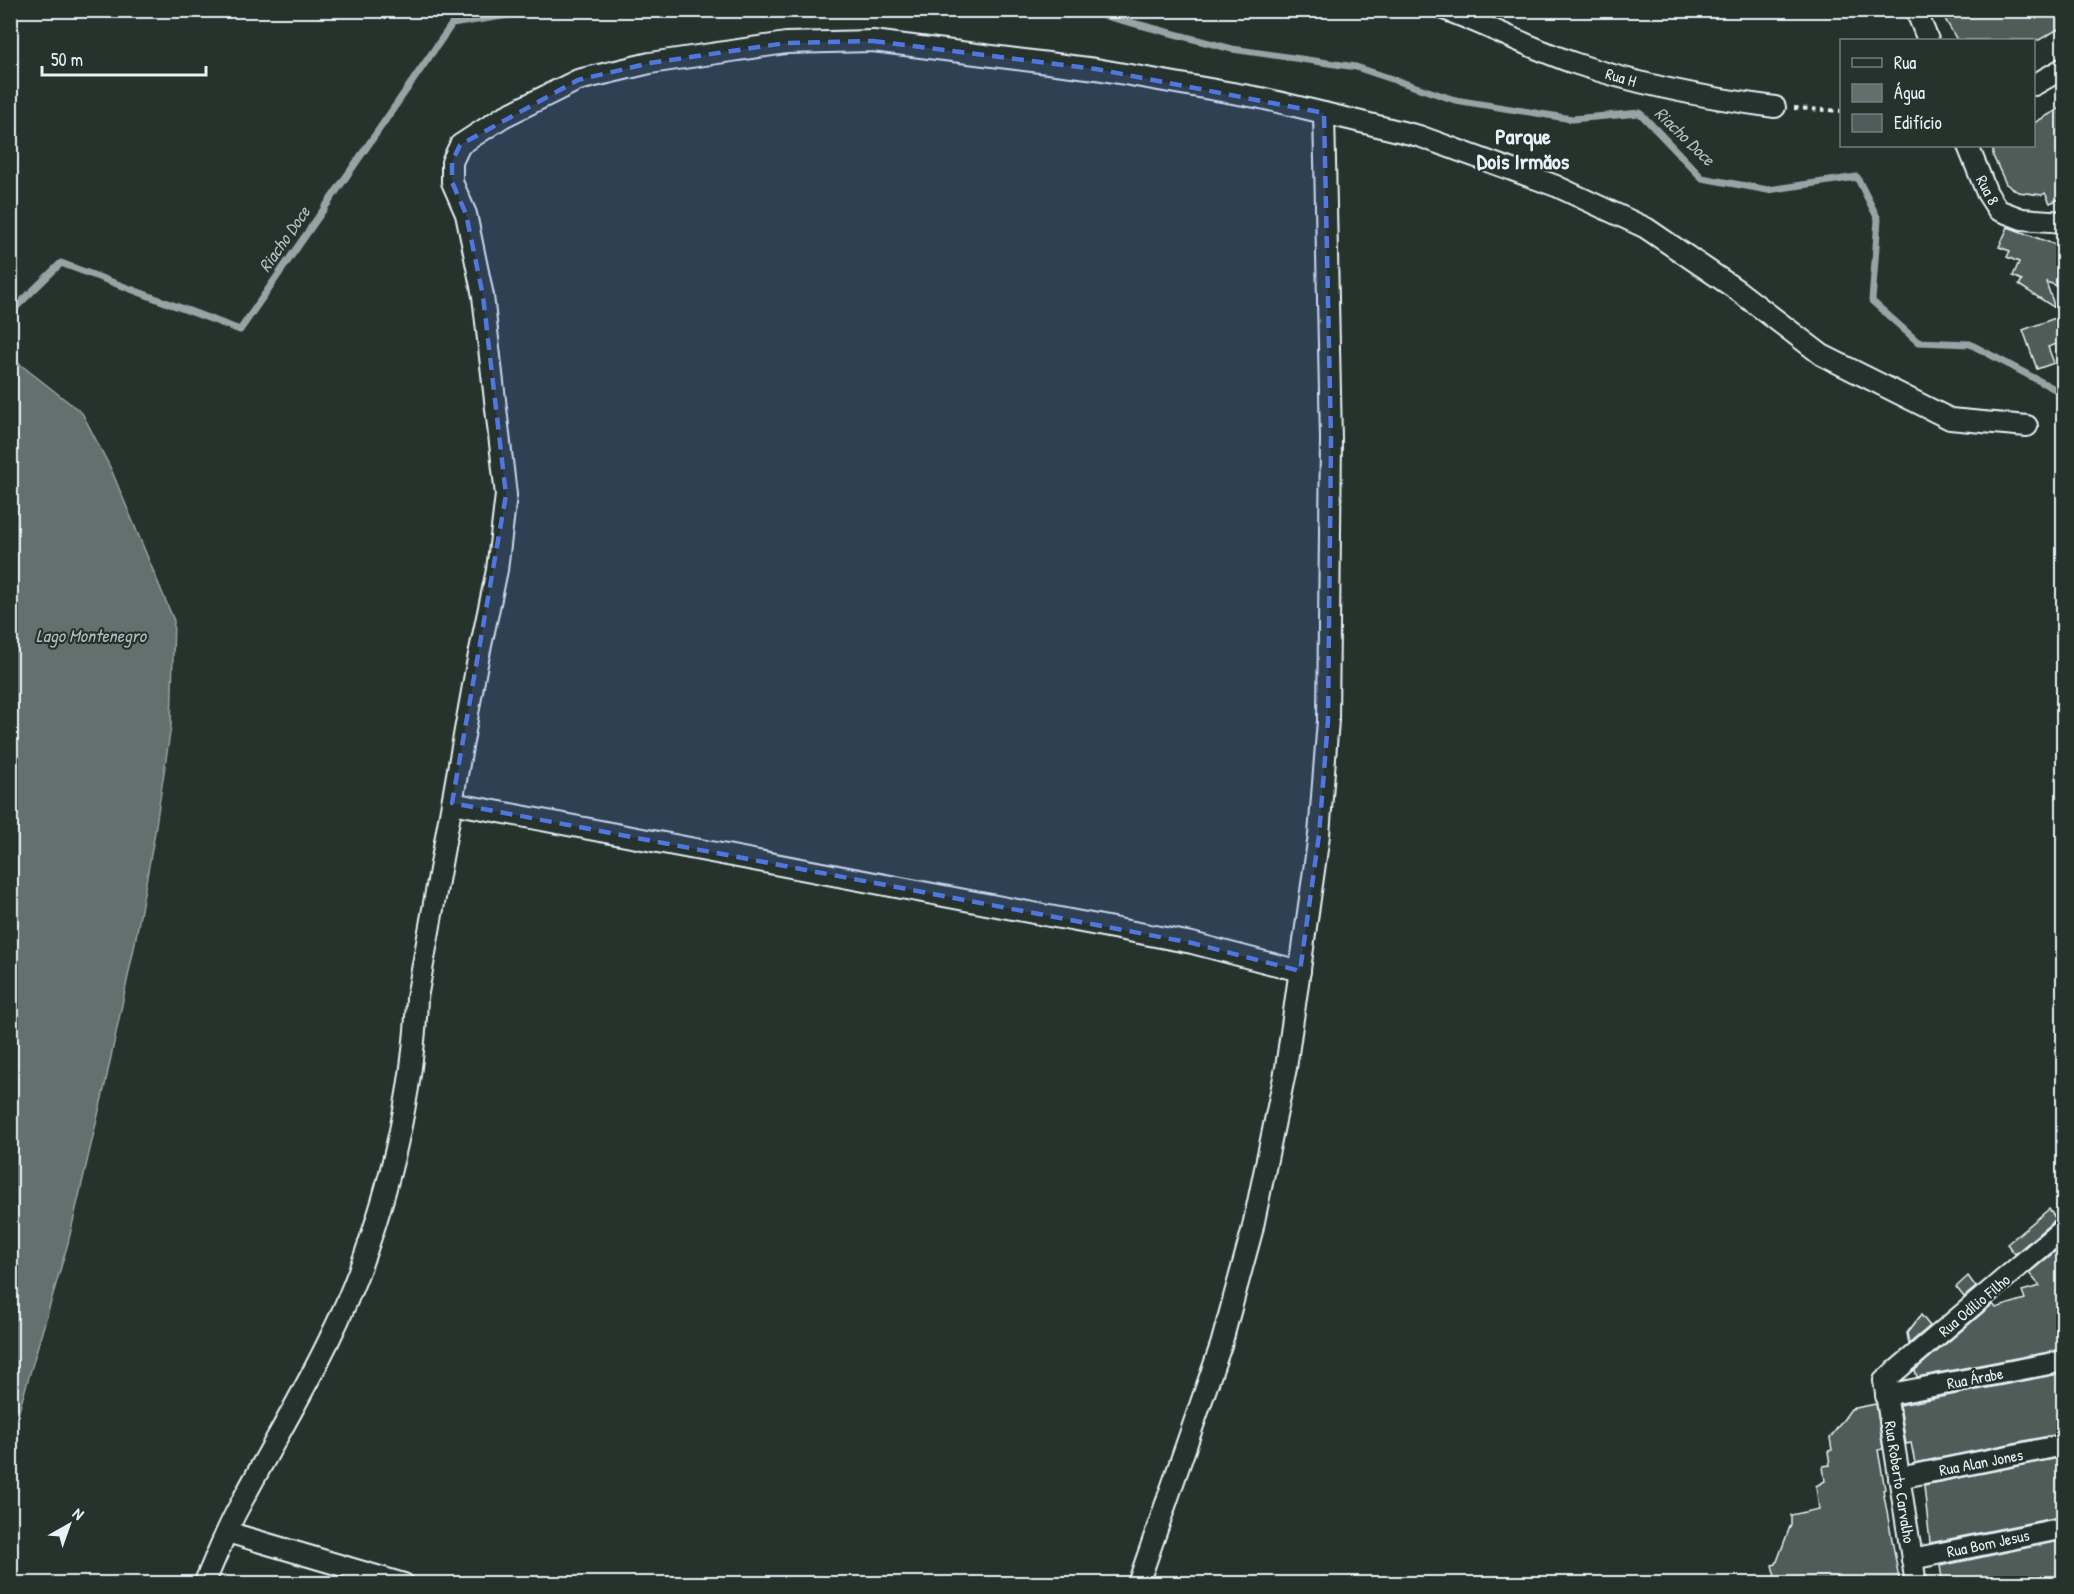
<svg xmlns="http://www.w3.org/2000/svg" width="2074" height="1594" font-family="'Patrick Hand',sans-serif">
<rect width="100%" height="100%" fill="#26332d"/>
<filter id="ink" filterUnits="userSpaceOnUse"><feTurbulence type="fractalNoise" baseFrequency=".0167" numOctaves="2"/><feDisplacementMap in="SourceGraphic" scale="12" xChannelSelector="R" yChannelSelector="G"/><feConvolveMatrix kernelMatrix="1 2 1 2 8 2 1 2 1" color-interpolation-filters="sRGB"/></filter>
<g filter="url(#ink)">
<!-- water -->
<path fill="#636f6d" stroke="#98a3a5" stroke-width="1.5" d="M 11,357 L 82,413 L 111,469 L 174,621 L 171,726 L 154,838 L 134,948 L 105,1085 L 68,1243 L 11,1438 Z"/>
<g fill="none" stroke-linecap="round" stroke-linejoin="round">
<!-- stream -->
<g stroke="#98a3a5" stroke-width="7">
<path d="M 1083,10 L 1232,49 L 1356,67 L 1455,100 L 1572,119 L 1640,113 L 1702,178 L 1768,190 L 1857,177 L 1878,219 L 1872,301 L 1918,342 L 1970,344 L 2064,394"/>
<path d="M 10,313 L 61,263 L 240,330 L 452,24 L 541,10"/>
</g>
</g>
<!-- building -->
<g fill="#505c59" stroke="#e8f1f8" stroke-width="1.5">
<path d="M 1940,10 L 2064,10 L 2064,26 L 2039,40 L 1957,40 Z"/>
<path d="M 2064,106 L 2064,197 L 2050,203 L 2045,193 L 2042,195 L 2018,192 L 2006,184 L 1993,156 L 1993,146 L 2034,146 L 2034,123 Z"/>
<path d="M 2008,227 L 2064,248 L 2064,288 L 2046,282 L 2055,308 L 2019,285 L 2022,280 L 2013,276 L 2019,262 L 2007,257 L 2010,251 L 1999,247 Z"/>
<path d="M 2058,317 L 2063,333 L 2057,335 L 2060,343 L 2048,347 L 2054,363 L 2037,369 L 2023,330 Z"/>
<path d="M 2049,1209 L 2056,1219 L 2015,1254 L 2007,1244 Z"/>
<path d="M 2064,1244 L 2064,1349 L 1917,1377 L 1915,1370 L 1993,1304 L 1996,1308 L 2025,1299 L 2022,1291 L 2040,1286 L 2029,1273 Z"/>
<path d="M 1968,1276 L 1976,1287 L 1964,1297 L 1956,1287 Z"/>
<path d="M 1921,1315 L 1930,1326 L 1909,1344 L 1907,1333 Z"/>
<path d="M 2064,1373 L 2064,1433 L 1915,1463 L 1911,1443 L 1906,1444 L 1900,1405 Z"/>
<path d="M 1876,1404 L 1883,1449 L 1878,1450 L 1885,1489 L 1883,1490 L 1900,1584 L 1777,1584 L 1772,1565 L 1776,1564 L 1791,1524 L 1791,1515 L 1819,1509 L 1816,1486 L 1825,1481 L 1823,1466 L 1830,1465 L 1828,1451 L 1832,1450 L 1830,1438 L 1851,1409 Z"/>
<path d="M 2064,1457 L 2064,1516 L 1930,1543 L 1924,1485 Z"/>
<path d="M 2064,1540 L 2064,1584 L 1943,1584 L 1940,1566 Z"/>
</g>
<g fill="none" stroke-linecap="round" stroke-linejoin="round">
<defs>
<g id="minor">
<path d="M 1446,10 C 1489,26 1530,48 1574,63 C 1639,85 1706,98 1775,107"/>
<path d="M 1916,10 L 1928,40"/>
<path d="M 2034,85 L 2064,68"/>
<path d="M 1968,146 L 1987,193 L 1998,210 L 2022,219 L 2064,222"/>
<path d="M 452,803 L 1192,943 L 1300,971"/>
<path d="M 1886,1395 L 2064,1361"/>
<path d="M 1899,1478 L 2064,1445"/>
<path d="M 227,1532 L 404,1584"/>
<path d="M 1912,1559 L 2064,1528"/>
<path d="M 204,1584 C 216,1557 226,1530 240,1505 C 269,1450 302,1396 329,1340 C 378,1241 413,1109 417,998 L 476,669 L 497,570 L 506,495 L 483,296 L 466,214 L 452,182 L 452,162 L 460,145 L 503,117 L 578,80 L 650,63 L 786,43 L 873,41 L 1096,69 L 1261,98 L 1324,113 L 1419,136 L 1556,186 L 1646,228 L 1737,290 L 1822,355 L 1950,419 L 2027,426"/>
<path d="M 1138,1584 L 1221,1345 L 1252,1231 L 1286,1068 L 1319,835 L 1328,720 L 1331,439 L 1324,113"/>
<path d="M 1916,1584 L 1884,1381 L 2064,1228"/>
</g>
</defs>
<!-- minor casing -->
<use href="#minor" stroke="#e8f1f8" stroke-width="24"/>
<!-- path -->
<path stroke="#e8f1f8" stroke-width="4" stroke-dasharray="4.5 4.5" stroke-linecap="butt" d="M 1794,108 L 1842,111"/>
<!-- minor -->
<use href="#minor" stroke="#26332d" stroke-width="20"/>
</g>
</g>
<!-- marked area -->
<path fill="#5077e0" fill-opacity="0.2" stroke="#5077e0" stroke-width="4.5" stroke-dasharray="12 8" stroke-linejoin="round" d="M 873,41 L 1096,69 L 1324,113 L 1331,439 L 1328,720 L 1319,835 L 1300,971 L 1192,943 L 452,803 L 506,495 L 483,296 L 466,214 L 452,182 L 452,162 L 460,145 L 578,80 L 650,63 L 786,43 Z"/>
<g text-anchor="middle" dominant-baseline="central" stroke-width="4.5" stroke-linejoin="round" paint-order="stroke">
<!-- street labels -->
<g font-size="16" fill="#e8f1f8" stroke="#26332d">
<text transform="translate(1621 77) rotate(16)">Rua H</text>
<text transform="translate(1988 190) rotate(62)">Rua 8</text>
<text transform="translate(1974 1305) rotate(-40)">Rua Odílio Filho</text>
<text transform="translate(1975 1378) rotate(-11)">Rua Árabe</text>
<text transform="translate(1981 1462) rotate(-11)">Rua Alan Jones</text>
<text transform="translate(1900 1482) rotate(81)">Rua Roberto Carvalho</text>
<text transform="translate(1988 1543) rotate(-12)">Rua Bom Jesus</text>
</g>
<!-- water labels -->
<g font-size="18" font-style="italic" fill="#b3bdc0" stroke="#26332d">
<text transform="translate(1685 136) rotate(44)">Riacho Doce</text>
<text transform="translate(284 239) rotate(-55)">Riacho Doce</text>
<text x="91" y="635">Lago Montenegro</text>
</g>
<!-- district labels -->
<g font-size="22" font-weight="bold" fill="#e8f1f8" stroke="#26332d">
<text x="1523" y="136">Parque<tspan x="1523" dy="25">Dois Irmăos</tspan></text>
</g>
</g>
<!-- margin -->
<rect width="2074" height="1594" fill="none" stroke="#26332d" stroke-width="36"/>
<rect x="18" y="18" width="2038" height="1558" fill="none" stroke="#e8f1f8" stroke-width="2" filter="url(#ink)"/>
<!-- legend -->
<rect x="1840" y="39" width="195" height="108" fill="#26332d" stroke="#747f7e" stroke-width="1.5"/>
<rect x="1852" y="58" width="30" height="9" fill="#26332d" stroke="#747f7e" stroke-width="1.5"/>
<text x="1894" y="69" font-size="18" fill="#e8f1f8">Rua</text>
<rect x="1852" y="84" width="30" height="18" fill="#636f6d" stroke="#747f7e" stroke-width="1.5"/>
<text x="1894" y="99" font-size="18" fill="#e8f1f8">Água</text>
<rect x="1852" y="114" width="30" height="18" fill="#505c59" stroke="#747f7e" stroke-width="1.5"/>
<text x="1894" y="129" font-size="18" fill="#e8f1f8">Edifício</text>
<!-- north arrow -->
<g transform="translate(69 1525) rotate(40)" stroke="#26332d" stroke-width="4.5" paint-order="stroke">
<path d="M0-4.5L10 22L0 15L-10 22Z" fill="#e8f1f8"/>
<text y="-9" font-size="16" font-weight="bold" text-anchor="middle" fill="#e8f1f8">N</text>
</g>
<!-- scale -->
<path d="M42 66v9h164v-9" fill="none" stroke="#e8f1f8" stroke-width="3"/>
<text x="51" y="66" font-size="18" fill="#e8f1f8" stroke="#26332d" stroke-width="4.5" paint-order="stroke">50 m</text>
</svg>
